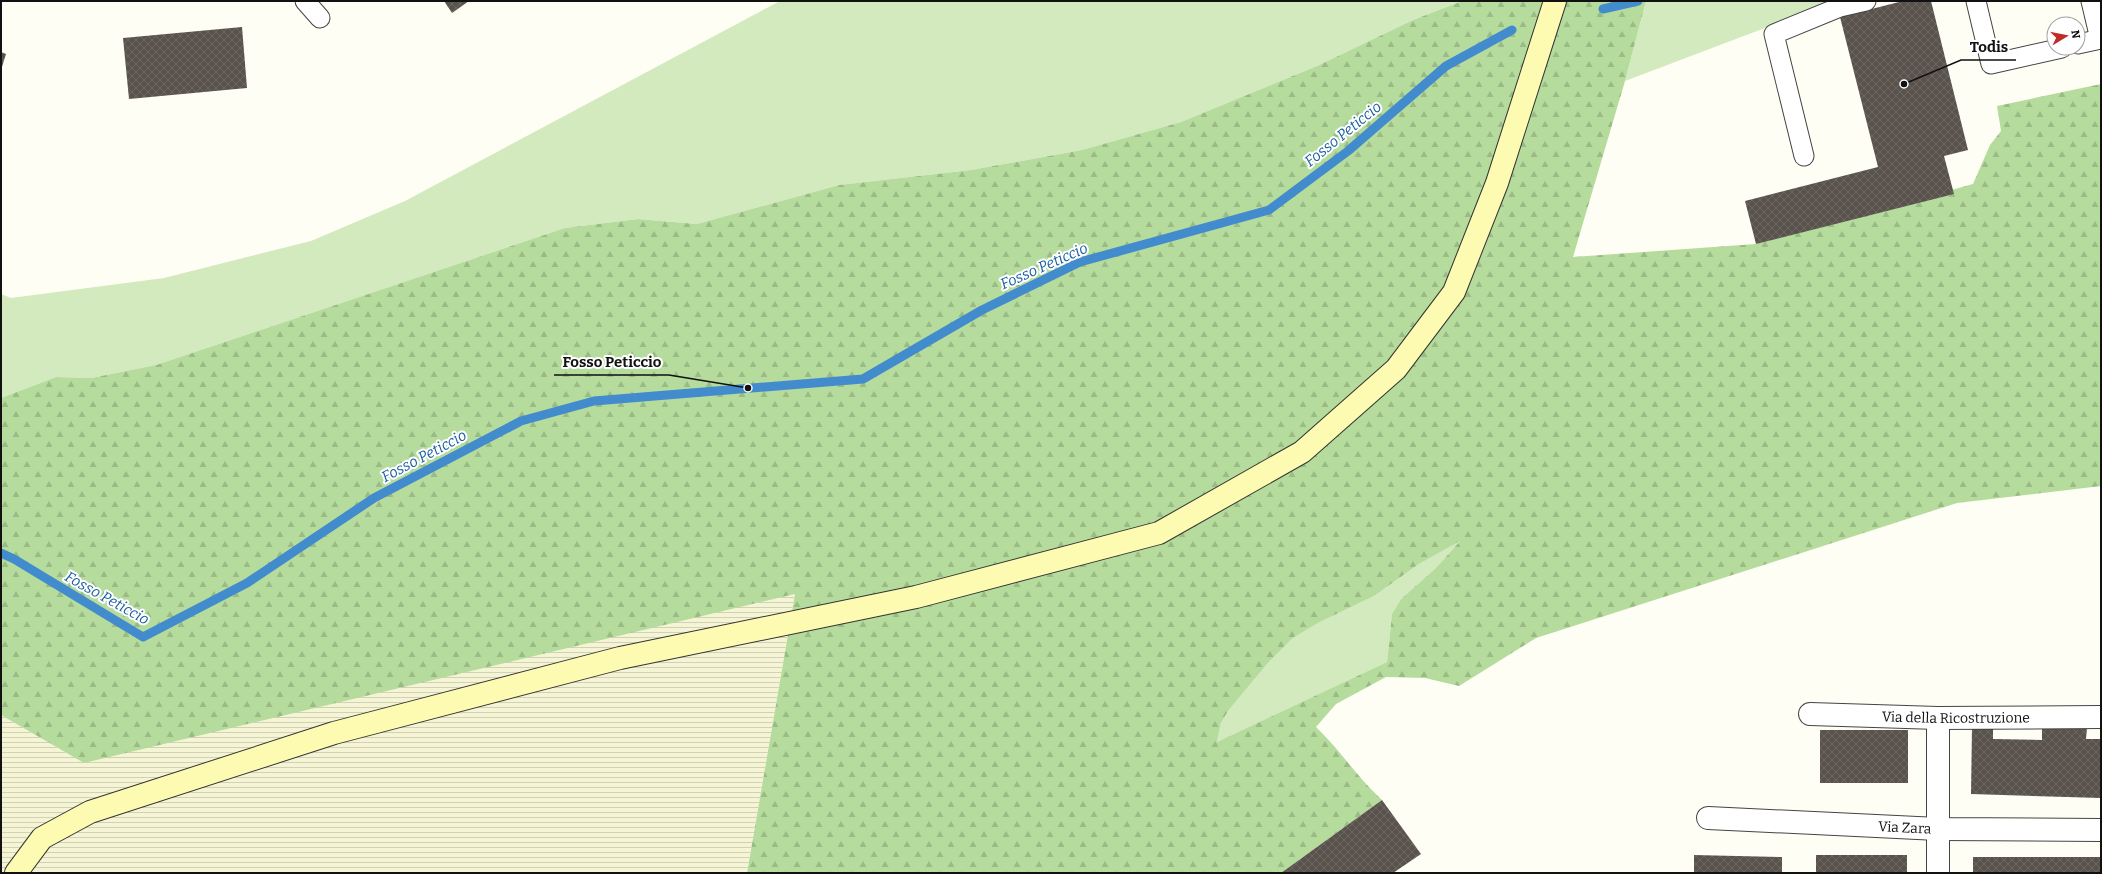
<svg xmlns="http://www.w3.org/2000/svg" width="2102" height="874" font-family="Bitter,serif">
<defs>
<pattern id="farmland-rules" width="6" height="5" patternUnits="userSpaceOnUse"><rect width="6" height="5" fill="#f5f5d5"/><path d="M0 2.5h6" fill="none" stroke="#d1d1b6"/></pattern>
<pattern id="forest-firs" width="22" height="20" patternUnits="userSpaceOnUse"><rect width="22" height="20" fill="#b5db9d"/><path d="M5 1l3.5 6h-7zM16 11l3.5 6h-7z" fill="#9bbb86"/></pattern>
<pattern id="building-cross-hatch" width="8" height="8" patternUnits="userSpaceOnUse"><rect width="8" height="8" fill="#5a534d"/><path d="M0 0l8 8M0 8l8-8" fill="none" stroke="#6d6762"/></pattern>
</defs>
<rect width="100%" height="100%" fill="#fffef5"/>
<!-- farmland -->
<path fill="url(#farmland-rules)" d="M 795,594 L 747,873 L 1,873 L 1,715 L 70,755 Z"/>
<!-- grass -->
<g fill="#d2eabe">
<path d="M 780,1 L 1462,1 L 1413,20 L 1317,66 L 1181,122 L 1082,150 L 971,170 L 839,185 L 697,224 L 638,219 L 565,228 L 156,365 L 91,378 L 56,377 L 1,398 L 1,294 L 11,298 L 164,278 L 311,241 L 405,201 Z"/>
<path d="M 1646,1 L 1836,1 L 1625,81 Z"/>
<path d="M 1461,540 L 1437,567 L 1401,599 L 1392,614 L 1387,662 L 1217,742 L 1221,723 L 1228,711 L 1268,663 L 1293,638 L 1318,623 L 1374,596 L 1419,564 Z"/>
</g>
<!-- forest -->
<path fill="url(#forest-firs)" fill-rule="evenodd" d="M 1462,1 L 1646,1 L 1625,81 L 1573,257 L 1756,244 L 1973,184 L 1990,145 L 2001,131 L 1997,106 L 2101,84 L 2101,486 L 1957,503 L 1536,638 L 1459,686 L 1425,678 L 1386,677 L 1336,704 L 1316,727 C 1340,750 1357,777 1382,800 L 1281,873 L 747,873 L 795,594 L 84,763 L 1,715 L 1,398 L 56,377 L 91,378 L 156,365 L 565,228 L 638,219 L 697,224 L 839,185 L 971,170 L 1082,150 L 1181,122 L 1317,66 L 1413,20 ZM 1460,541 L 1437,567 L 1401,599 L 1392,614 L 1387,662 L 1217,742 L 1221,723 L 1228,711 L 1268,663 L 1293,638 L 1318,623 L 1374,596 L 1419,564 Z"/>
<g fill="none" stroke-linecap="round" stroke-linejoin="round">
<!-- stream -->
<g stroke="#428bcc" stroke-width="9">
<path d="M 1603,9 L 1638,1"/>
<path d="M 1,553 L 14,559 L 143,637 L 247,583 L 374,498 L 521,421 L 594,401 L 863,379 L 982,310 L 1080,262 L 1269,210 L 1348,151 L 1446,66 L 1512,30"/>
</g>
</g>
<!-- building -->
<g fill="url(#building-cross-hatch)">
<path d="M 444,1 L 469,1 L 452,13 Z"/>
<path d="M 1903,1 L 1931,1 L 1968,150 L 1944,156 L 1954,194 L 1756,244 L 1745,201 L 1878,167 L 1840,17 Z"/>
<path d="M 242,27 L 247,88 L 129,99 L 123,38 Z"/>
<path d="M 1,52 L 6,54 L 1,70 Z"/>
<path d="M 1972,727 L 1993,727 L 1993,739 L 2042,740 L 2042,727 L 2087,728 L 2086,739 L 2101,739 L 2101,798 L 1971,794 Z"/>
<rect x="1820" y="730" width="88" height="53"/>
<path d="M 1382,800 L 1421,854 L 1393,873 L 1281,873 Z"/>
<path d="M 1694,855 L 1782,857 L 1782,873 L 1694,873 Z"/>
<rect x="1816" y="855" width="91" height="18"/>
<rect x="1973" y="857" width="128" height="16"/>
</g>
<g fill="none" stroke-linecap="round" stroke-linejoin="round">
<defs>
<g id="lane">
<path d="M 305,1 L 320,18"/>
<path d="M 1976,1 L 1991,64 L 2062,48"/>
<path d="M 2091,1 L 2100,39"/>
<path d="M 2078,44 L 2101,39"/>
<path d="M 1804,156 L 1774,34 L 1840,7 L 1866,1"/>
</g>
<g id="street">
<path id="s1" d="M 1810,714 L 1938,718 L 2101,717"/>
<path id="s2" d="M 1708,818 L 1938,829 L 2101,830"/>
<path d="M 1938,873 L 1938,718"/>
</g>
<path id="secondary" d="M 16,873 L 42,838 L 90,812 L 334,733 L 620,658 L 916,597 L 1159,533 L 1302,452 L 1396,369 L 1454,292 L 1497,183 L 1555,1"/>
</defs>
<!-- lane casing -->
<use href="#lane" stroke="#444" stroke-width="21"/>
<!-- street casing -->
<use href="#street" stroke="#444" stroke-width="24"/>
<!-- secondary casing -->
<use href="#secondary" stroke="#333" stroke-width="24"/>
<!-- lane -->
<use href="#lane" stroke="#fff" stroke-width="19"/>
<!-- street -->
<use href="#street" stroke="#fff" stroke-width="22"/>
<!-- secondary -->
<use href="#secondary" stroke="#fdfab2" stroke-width="22"/>
</g>
<g text-anchor="middle" dominant-baseline="central" stroke-width="4" stroke-linejoin="round" paint-order="stroke">
<!-- street labels -->
<g font-size="14" fill="#111" stroke="#fff">
<text stroke="none"><textPath href="#s1" startOffset="146">Via della Ricostruzione</textPath></text>
<text stroke="none"><textPath href="#s2" startOffset="197">Via Zara</textPath></text>
</g>
<!-- water labels -->
<g font-size="15" font-style="italic" fill="#1a5ea3" stroke="#fff">
<text transform="translate(1343 134) rotate(-39)">Fosso Peticcio</text>
<text transform="translate(1044 266) rotate(-24)">Fosso Peticcio</text>
<text transform="translate(424 456) rotate(-28)">Fosso Peticcio</text>
<text transform="translate(107 598) rotate(29)">Fosso Peticcio</text>
</g>
</g>
<!-- callouts -->
<path fill="none" stroke="#111" stroke-width="1.5" d="M1904 84L1961 60H2016M748 388L669 375H554"/>
<g fill="#111" stroke="#fff" stroke-width="1.5">
<circle cx="1904" cy="84" r="4"/>
<circle cx="748" cy="388" r="4"/>
</g>
<g font-size="15" text-anchor="middle" font-weight="bold" fill="#111" stroke="#fff" stroke-width="4" stroke-linejoin="round" paint-order="stroke">
<text x="1989" y="52">Todis</text>
<text x="612" y="367">Fosso Peticcio</text>
</g>
<!-- border -->
<rect width="2102" height="874" fill="none" stroke="#111111" stroke-width="4"/>
<!-- north arrow -->
<g transform="translate(2066 36) rotate(80)"><circle r="19" fill="#ffffff" stroke="#a0a0a0"/>
<path d="M0-3L7 15L0 10L-7 15Z" fill="#c02d29"/>
<text y="-6" font-size="11" font-weight="bold" text-anchor="middle" fill="#111111">N</text>
</g>
</svg>
